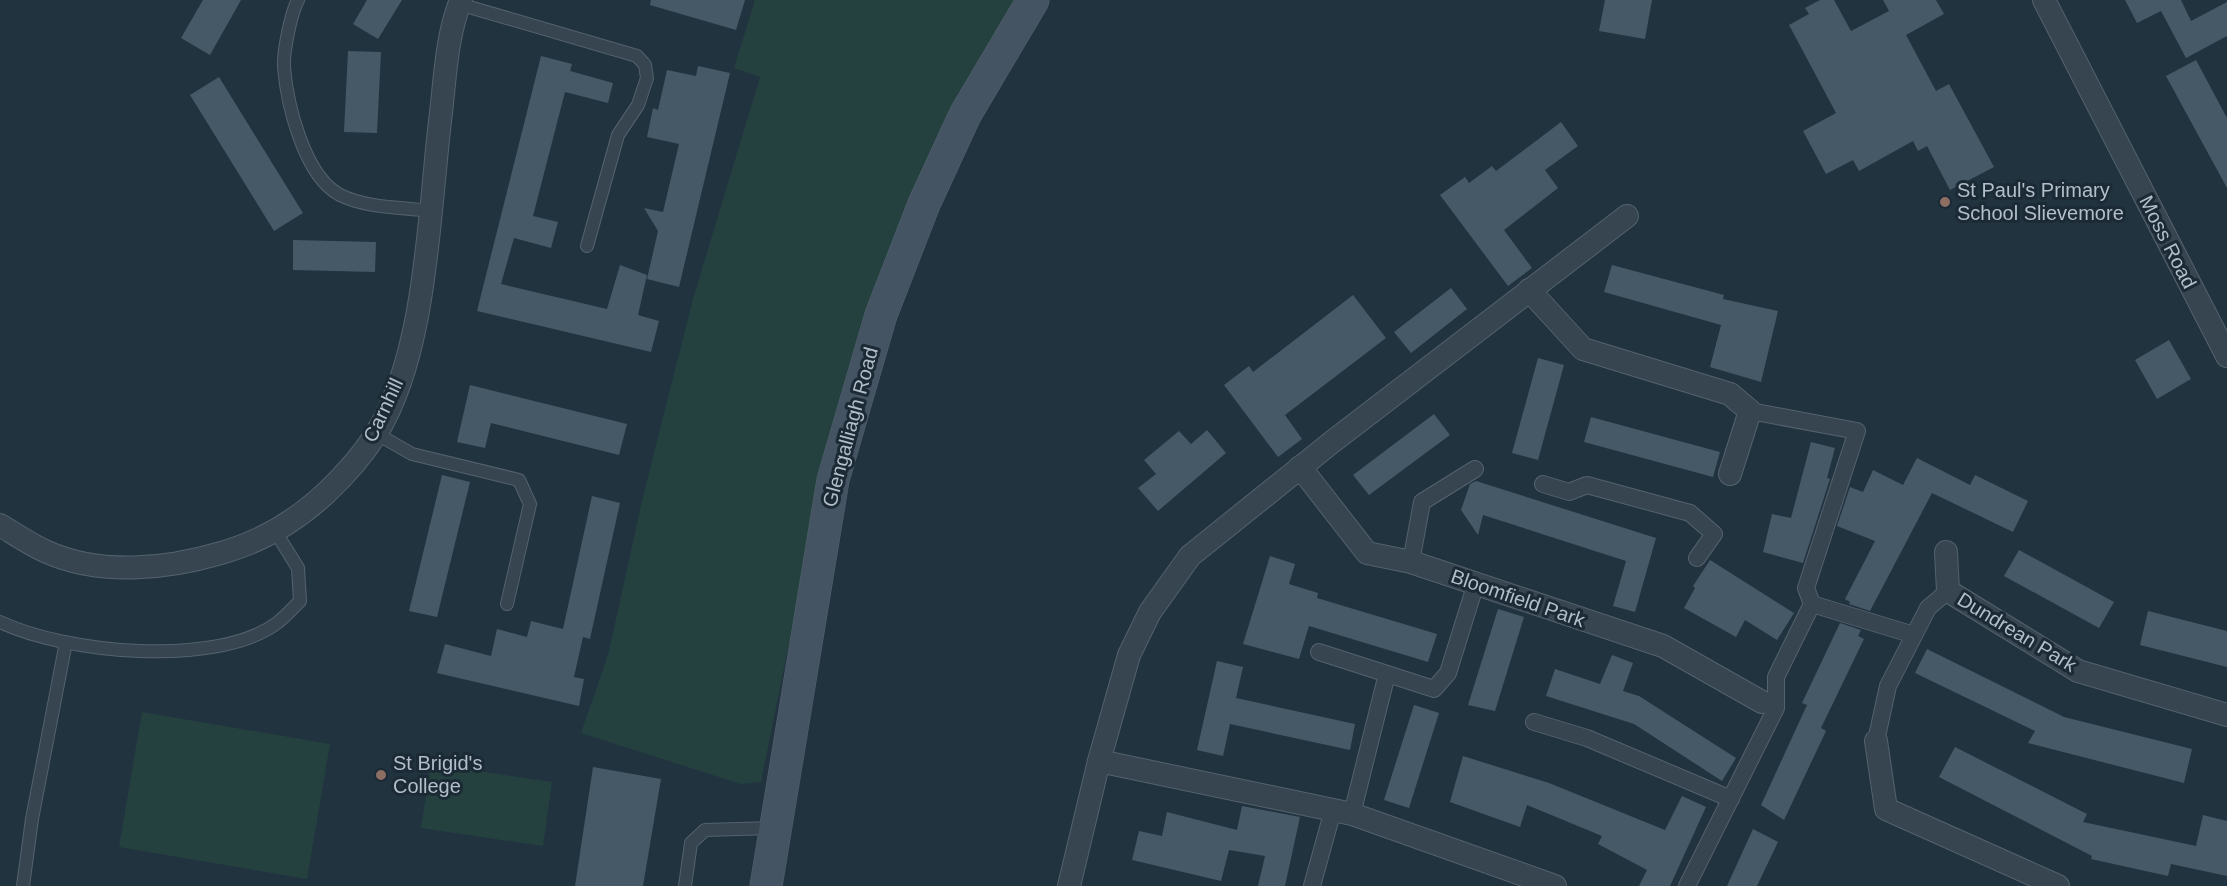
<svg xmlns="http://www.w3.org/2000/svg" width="2227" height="886" font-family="Helvetica,sans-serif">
<rect width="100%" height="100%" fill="#223340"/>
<!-- green -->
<g fill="#244140">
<path d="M 755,0 L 1018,0 L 826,460 L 761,782 L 741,784 L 581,733 L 608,655 L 642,501 L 693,299 L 760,77 L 734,68 Z"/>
<path d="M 142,712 L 330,744 L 307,879 L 119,847 Z"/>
<path d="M 431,764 L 552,782 L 543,846 L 421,828 Z"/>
</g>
<!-- building -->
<g fill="#455966">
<path d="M 203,0 L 241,0 L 210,55 L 181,38 Z"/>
<path d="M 367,0 L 402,0 L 378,39 L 353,24 Z"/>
<path d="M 651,0 L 745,0 L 736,30 L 650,5 Z"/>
<path d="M 1605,0 L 1652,0 L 1645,39 L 1599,31 Z"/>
<path d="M 1820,0 L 1834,0 L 1851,31 L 1889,11 L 1883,0 L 1936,0 L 1944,14 L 1906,35 L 1936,91 L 1949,84 L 1994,167 L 1950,190 L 1927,146 L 1918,151 L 1913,141 L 1859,171 L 1853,160 L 1826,174 L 1803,131 L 1836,113 L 1789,25 L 1809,14 L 1805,8 Z"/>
<path d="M 2125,0 L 2181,0 L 2191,21 L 2227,2 L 2227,36 L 2186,58 L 2161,11 L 2137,23 Z"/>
<path d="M 348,51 L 381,52 L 377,133 L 344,132 Z"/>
<path d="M 541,56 L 572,64 L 570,71 L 613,83 L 608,103 L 565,92 L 533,216 L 558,222 L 551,248 L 514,238 L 501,284 L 607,309 L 620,265 L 647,275 L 638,315 L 659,321 L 651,352 L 477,311 Z"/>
<path d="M 2196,60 L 2227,118 L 2227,188 L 2166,76 Z"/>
<path d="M 698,66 L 730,73 L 679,287 L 647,279 L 658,231 L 644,208 L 663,212 L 679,144 L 647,137 L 653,108 L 658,110 L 667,70 L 696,76 Z"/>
<path d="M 219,77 L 303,213 L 274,231 L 190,95 Z"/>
<path d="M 1561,122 L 1578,146 L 1545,170 L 1558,188 L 1504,230 L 1532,268 L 1508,286 L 1440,195 L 1465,177 L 1469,183 L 1492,166 L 1496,171 Z"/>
<path d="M 293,240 L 376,242 L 375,272 L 293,270 Z"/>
<path d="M 1612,265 L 1724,295 L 1723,299 L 1778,311 L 1761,382 L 1710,367 L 1721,325 L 1604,292 Z"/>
<path d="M 1451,288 L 1467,309 L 1411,353 L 1394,332 Z"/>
<path d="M 1353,295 L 1386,338 L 1285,415 L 1302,439 L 1278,457 L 1224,385 L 1249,366 L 1253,372 Z"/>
<path d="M 2169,340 L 2191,379 L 2157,399 L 2135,360 Z"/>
<path d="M 1538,358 L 1564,365 L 1538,460 L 1512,453 Z"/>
<path d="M 470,385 L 627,424 L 619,455 L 491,423 L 485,448 L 457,442 Z"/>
<path d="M 1434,414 L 1450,435 L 1369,495 L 1353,475 Z"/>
<path d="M 1591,417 L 1720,452 L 1713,477 L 1584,442 Z"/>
<path d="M 1207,430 L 1226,453 L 1158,511 L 1138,488 L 1156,474 L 1144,460 L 1179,431 L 1191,444 Z"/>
<path d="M 1811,442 L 1835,448 L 1827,478 L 1830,479 L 1803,563 L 1763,552 L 1772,514 L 1791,518 Z"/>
<path d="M 1917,458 L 1970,485 L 1975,475 L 2028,501 L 2013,532 L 1932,493 L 1870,611 L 1849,604 L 1850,602 L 1845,599 L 1875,541 L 1837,526 L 1850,487 L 1863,492 L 1873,470 L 1903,485 Z"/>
<path d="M 442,475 L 470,482 L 437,617 L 409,611 Z"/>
<path d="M 1476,481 L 1656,538 L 1635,612 L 1613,606 L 1626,561 L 1483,515 L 1478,535 L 1461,510 L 1470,484 Z"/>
<path d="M 592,496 L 620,503 L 590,639 L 583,637 L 574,677 L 584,679 L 579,706 L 437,673 L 445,644 L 491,656 L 497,629 L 527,637 L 531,621 L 563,629 Z"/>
<path d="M 2019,550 L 2114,602 L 2099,628 L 2004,576 Z"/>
<path d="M 1270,556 L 1295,564 L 1289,584 L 1318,593 L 1317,598 L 1437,634 L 1428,662 L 1309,626 L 1299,659 L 1243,644 Z"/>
<path d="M 1710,560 L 1794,613 L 1777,640 L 1745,620 L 1736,637 L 1684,608 L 1695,588 L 1693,586 Z"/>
<path d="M 1498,609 L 1524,617 L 1495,711 L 1468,705 Z"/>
<path d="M 2148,611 L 2227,631 L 2227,667 L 2140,645 Z"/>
<path d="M 1840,623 L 1861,630 L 1858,636 L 1864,639 L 1821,728 L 1826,731 L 1784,820 L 1761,805 L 1807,705 L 1802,703 Z"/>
<path d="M 1927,649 L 2064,717 L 2192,749 L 2184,783 L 2028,743 L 2035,731 L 1915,673 Z"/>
<path d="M 1612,655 L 1633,663 L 1623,691 L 1639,696 L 1736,758 L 1722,781 L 1634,724 L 1546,696 L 1555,669 L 1600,684 Z"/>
<path d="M 1217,661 L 1243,667 L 1236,698 L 1355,724 L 1350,750 L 1230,724 L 1223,756 L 1197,750 Z"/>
<path d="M 1414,705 L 1439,713 L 1409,808 L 1384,800 Z"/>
<path d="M 1955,747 L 2087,814 L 2083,822 L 2196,846 L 2203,815 L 2227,821 L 2227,876 L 2171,864 L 2168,876 L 2091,859 L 2092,856 L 1939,777 Z"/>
<path d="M 1463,756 L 1549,783 L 1665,830 L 1682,796 L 1706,807 L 1670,886 L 1639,886 L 1647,870 L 1598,844 L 1602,836 L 1527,805 L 1520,827 L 1450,802 Z"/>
<path d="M 593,767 L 661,779 L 643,886 L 575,886 Z"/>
<path d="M 1242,806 L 1300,817 L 1285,886 L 1258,886 L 1265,856 L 1229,850 L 1221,881 L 1132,860 L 1139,831 L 1162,836 L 1167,812 L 1237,830 Z"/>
<path d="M 1753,829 L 1778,842 L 1757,886 L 1727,886 Z"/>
</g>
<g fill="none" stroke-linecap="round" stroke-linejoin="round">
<defs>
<g id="service">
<path d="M 298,0 C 291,13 283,52 284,67 C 287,104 304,176 340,195 C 366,208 401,207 430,211"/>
<path d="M 459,4 L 637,56 L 645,65 L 647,78 L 638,105 L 618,135 L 587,246"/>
<path d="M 377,434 L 412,454 L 519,480 L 530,504 L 507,604"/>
<path d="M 0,622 C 65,653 217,668 277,623 C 285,617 293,608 300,601 L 298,568 L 275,531"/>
<path d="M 23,886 L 32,819 L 66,642"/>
<path d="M 685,886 L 691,843 L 705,830 L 773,828"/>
</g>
<g id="pedestrian">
<path d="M 1543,484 L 1569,492 L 1587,485 L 1690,513 L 1714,534 L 1697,558"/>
<path d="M 1411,562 L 1422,502 L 1475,469"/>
<path d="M 1812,604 L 1914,635"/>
<path d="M 1319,652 L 1434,689 L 1448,673 L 1476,583"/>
<path d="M 1534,722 L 1587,738 L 1731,799"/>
<path d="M 1876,741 L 1888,686 L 1928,608 L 1948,591"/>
<path d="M 1352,814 L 1387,674"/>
<path d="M 1312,886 L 1333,810"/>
<path d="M 1687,886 L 1776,708 L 1776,677 L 1812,604 L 1806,588 L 1857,431 L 1750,411"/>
</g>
<g id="minor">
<path d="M 2044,0 L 2227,356"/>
<path d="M 1529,290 L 1583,349 L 1730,394 L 1750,411 L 1730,474"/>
<path d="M 1300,467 L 1367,553 L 1411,562 L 1663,646 L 1762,702"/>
<path d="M 0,525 C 15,534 31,545 47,552 C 101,576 167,569 221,553 C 260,542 296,521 326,493 C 345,475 362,456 376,434 C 426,355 429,214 440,121 C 445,82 446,36 461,0"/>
<path d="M 1946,552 L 1948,591 L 2078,671 L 2227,715"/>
<path d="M 1876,741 L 1886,809 L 2058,886"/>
<path d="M 1099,761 L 1352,814 L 1555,886"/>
<path d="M 1069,886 L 1099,761 L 1129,655 L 1150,612 L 1190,556 L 1332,442 L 1627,216"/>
</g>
<path id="secondary" d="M 766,886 L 833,480 L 881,315 L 924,204 L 965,115 L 1033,0"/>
</defs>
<!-- service casing -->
<use href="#service" stroke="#54626e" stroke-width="14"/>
<!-- pedestrian casing -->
<use href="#pedestrian" stroke="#54626e" stroke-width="18"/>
<!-- minor casing -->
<use href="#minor" stroke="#54626e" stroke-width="24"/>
<!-- secondary casing -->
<use href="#secondary" stroke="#54626e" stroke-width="33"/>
<!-- service -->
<use href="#service" stroke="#364550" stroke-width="12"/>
<!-- pedestrian -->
<use href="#pedestrian" stroke="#364550" stroke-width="16"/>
<!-- minor -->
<use href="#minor" stroke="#364550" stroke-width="22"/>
<!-- secondary -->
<use href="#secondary" stroke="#445463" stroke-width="32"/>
</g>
<!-- markers -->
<g fill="#8d6e63" stroke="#1b2a35" stroke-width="2">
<circle cx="1945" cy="202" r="6"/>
<circle cx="381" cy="775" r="6"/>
</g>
<g text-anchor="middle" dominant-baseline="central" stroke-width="6" stroke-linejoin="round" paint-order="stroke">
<!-- poi labels -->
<g font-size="20" fill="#b2bfcb" stroke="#1b2a35" text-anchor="start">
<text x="1957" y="190">St Paul's Primary<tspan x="1957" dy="23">School Slievemore</tspan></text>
<text x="393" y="763">St Brigid's<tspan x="393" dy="23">College</tspan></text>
</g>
<!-- street labels -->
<g font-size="20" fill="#b2bfcb" stroke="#1b2a35">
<text transform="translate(2168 242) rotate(63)">Moss Road</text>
<text transform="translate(383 410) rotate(-65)">Carnhill</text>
<text transform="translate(850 427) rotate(-75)">Glengalliagh Road</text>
<text transform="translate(1518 598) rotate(19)">Bloomfield Park</text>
<text transform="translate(2017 632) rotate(31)">Dundrean Park</text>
</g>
</g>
</svg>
